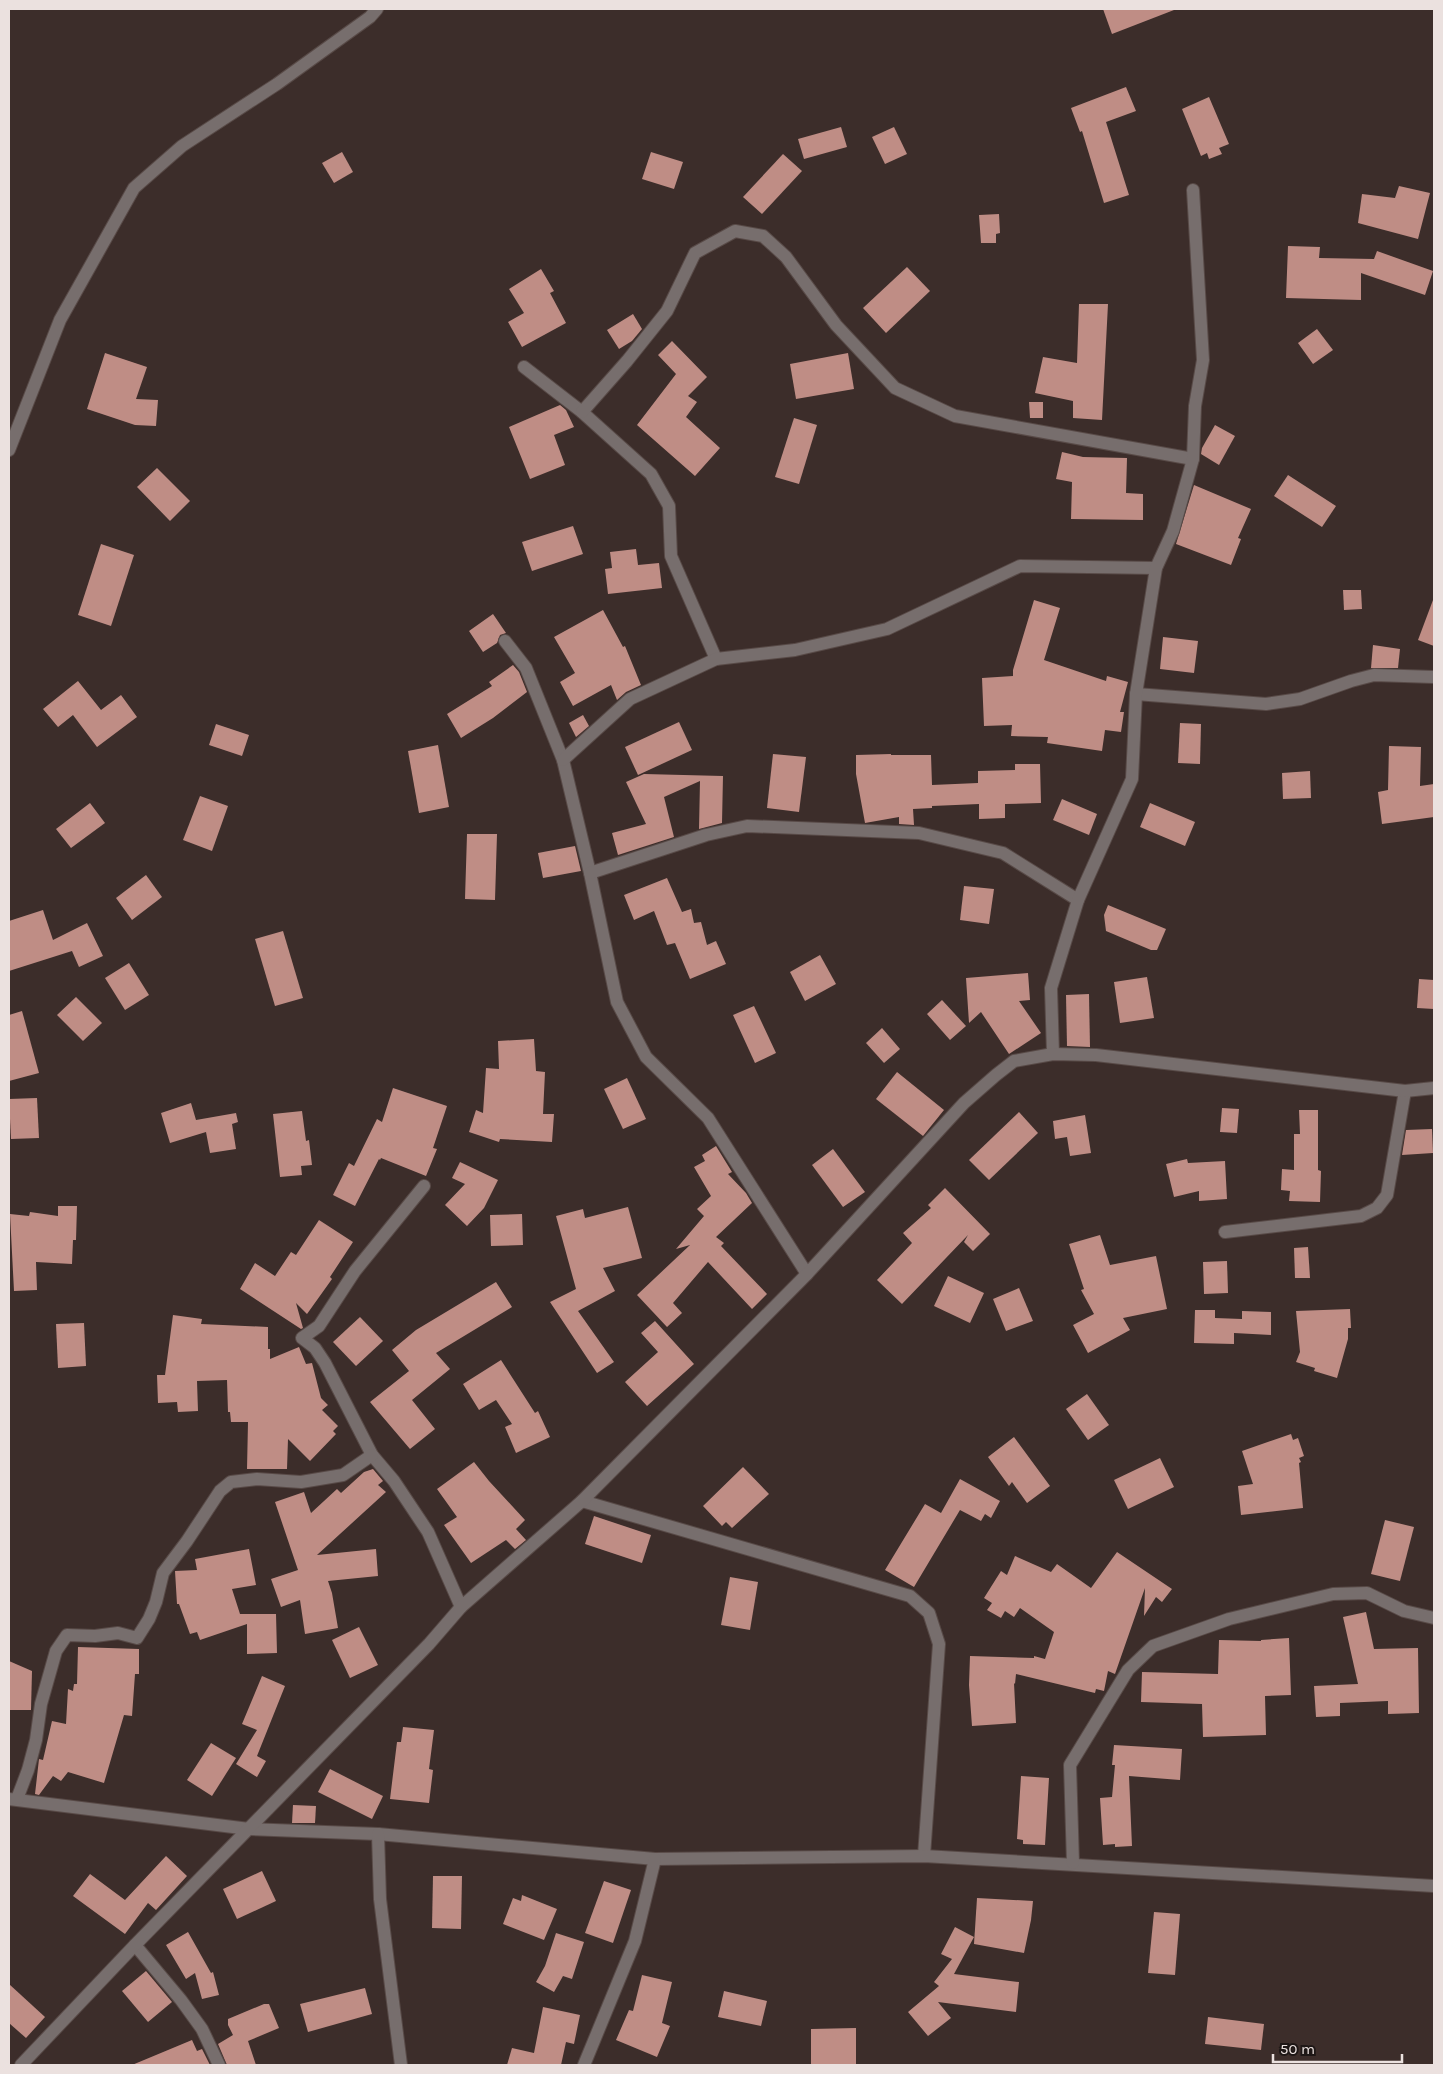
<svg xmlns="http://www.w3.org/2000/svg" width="1443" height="2074" font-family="Karla,sans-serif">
<rect width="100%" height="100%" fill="#3c2d2a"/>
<!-- building -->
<g fill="#bf8d85">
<path d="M 1103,9 L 1174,9 L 1174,10 L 1112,34 Z"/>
<path d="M 1126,87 L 1136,111 L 1106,122 L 1129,195 L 1104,203 L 1082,131 L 1080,132 L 1071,108 Z"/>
<path d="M 1209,97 L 1229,144 L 1219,148 L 1222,154 L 1209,159 L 1207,153 L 1201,156 L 1182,109 Z"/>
<path d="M 841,127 L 847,147 L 804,159 L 798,139 Z"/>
<path d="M 894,127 L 907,154 L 885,164 L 872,137 Z"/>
<path d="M 342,152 L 353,172 L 334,183 L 322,163 Z"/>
<path d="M 651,152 L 683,162 L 674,189 L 642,179 Z"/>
<path d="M 783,154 L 802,171 L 762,214 L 743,197 Z"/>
<path d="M 1399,186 L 1430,193 L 1418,239 L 1358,223 L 1362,194 L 1395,198 Z"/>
<path d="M 999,214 L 1000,233 L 996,234 L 996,243 L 981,243 L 979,215 Z"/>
<path d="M 1288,246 L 1320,247 L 1319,258 L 1374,259 L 1377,251 L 1433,271 L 1425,295 L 1361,273 L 1361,300 L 1286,298 Z"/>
<path d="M 907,267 L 930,291 L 886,333 L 863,308 Z"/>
<path d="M 541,269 L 554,291 L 550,293 L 566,323 L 522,347 L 508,322 L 524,313 L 509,289 Z"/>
<path d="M 1079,304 L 1108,304 L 1102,420 L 1073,418 L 1073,401 L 1035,393 L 1043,357 L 1077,363 Z"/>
<path d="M 633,314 L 642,329 L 632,341 L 619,349 L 607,330 Z"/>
<path d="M 1317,329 L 1333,350 L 1313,364 L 1298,343 Z"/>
<path d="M 672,341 L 707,377 L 688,396 L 697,402 L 686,417 L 720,448 L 695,476 L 637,425 L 676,374 L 658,355 Z"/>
<path d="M 105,353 L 147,367 L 136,399 L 158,400 L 156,426 L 135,425 L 87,409 Z"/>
<path d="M 848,353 L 854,389 L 796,399 L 790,364 Z"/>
<path d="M 1029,402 L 1043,402 L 1043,418 L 1030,418 Z"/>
<path d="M 560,405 L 566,410 L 574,427 L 554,435 L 565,465 L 530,479 L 509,427 Z"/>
<path d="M 794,418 L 817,425 L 799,484 L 775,477 Z"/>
<path d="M 1215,425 L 1235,436 L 1219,465 L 1201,454 L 1202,448 Z"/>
<path d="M 1062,452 L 1083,457 L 1127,458 L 1126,493 L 1143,494 L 1143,520 L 1071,519 L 1072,482 L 1056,479 Z"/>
<path d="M 157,468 L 190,501 L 170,521 L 137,487 Z"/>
<path d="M 1288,475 L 1336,506 L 1322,527 L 1274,496 Z"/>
<path d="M 1194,485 L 1251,509 L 1238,538 L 1241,539 L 1231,565 L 1176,544 Z"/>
<path d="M 573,526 L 583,554 L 532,571 L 522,542 Z"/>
<path d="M 101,544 L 134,555 L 111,626 L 78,615 Z"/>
<path d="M 636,549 L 638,565 L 659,563 L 662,588 L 608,594 L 605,569 L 612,568 L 610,552 Z"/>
<path d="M 1343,590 L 1361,590 L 1362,609 L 1344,610 Z"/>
<path d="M 1034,600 L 1060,608 L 1044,660 L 1106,681 L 1107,676 L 1128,682 L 1120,712 L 1124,712 L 1121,732 L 1105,730 L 1102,751 L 1047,743 L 1048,737 L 1011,736 L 1012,725 L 984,726 L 982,678 L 1013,676 L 1013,670 Z"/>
<path d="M 1433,600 L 1434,600 L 1434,646 L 1418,640 Z"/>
<path d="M 603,610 L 623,647 L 625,646 L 641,685 L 626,692 L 617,700 L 611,685 L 573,706 L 560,682 L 575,673 L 554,637 Z"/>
<path d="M 493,614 L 506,633 L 500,635 L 497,643 L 483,652 L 469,631 Z"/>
<path d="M 1163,637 L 1198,641 L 1194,673 L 1160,669 Z"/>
<path d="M 1373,645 L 1400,649 L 1398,668 L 1371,668 Z"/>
<path d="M 513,665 L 519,672 L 527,692 L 493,718 L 461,738 L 447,714 L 492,686 L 489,682 Z"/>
<path d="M 78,681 L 101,710 L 121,695 L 137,717 L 97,747 L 73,715 L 58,727 L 43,709 Z"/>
<path d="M 583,715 L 589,726 L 576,737 L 569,723 Z"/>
<path d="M 679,722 L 692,750 L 638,775 L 625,747 Z"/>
<path d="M 1180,723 L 1201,724 L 1200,764 L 1178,763 Z"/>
<path d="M 216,724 L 249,735 L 242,756 L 209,745 Z"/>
<path d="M 438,745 L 449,807 L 419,813 L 408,751 Z"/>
<path d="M 1389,746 L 1421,747 L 1420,786 L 1434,784 L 1434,817 L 1382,824 L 1378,792 L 1388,790 Z"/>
<path d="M 773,754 L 806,757 L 799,812 L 767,808 Z"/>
<path d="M 891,754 L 891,755 L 931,755 L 932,785 L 978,783 L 978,771 L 1015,770 L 1015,764 L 1040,764 L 1041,803 L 1005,804 L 1005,818 L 979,819 L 979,804 L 932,806 L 932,808 L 913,809 L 914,825 L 899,824 L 899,817 L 865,823 L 856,774 L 856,755 Z"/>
<path d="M 1310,771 L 1311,798 L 1283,799 L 1282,773 Z"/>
<path d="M 644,774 L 723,776 L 722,823 L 699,829 L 700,781 L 664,797 L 674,837 L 618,855 L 612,833 L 646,824 L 626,782 Z"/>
<path d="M 200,796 L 228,806 L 212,851 L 183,840 Z"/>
<path d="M 1062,799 L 1097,814 L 1089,835 L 1053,820 Z"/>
<path d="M 90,803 L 105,823 L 71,848 L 56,829 Z"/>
<path d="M 1150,803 L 1195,822 L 1185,846 L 1140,827 Z"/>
<path d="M 467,834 L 497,834 L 495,900 L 465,899 Z"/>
<path d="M 575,846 L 581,871 L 543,878 L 538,853 Z"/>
<path d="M 146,875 L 162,897 L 132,920 L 116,898 Z"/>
<path d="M 667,878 L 682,912 L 691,909 L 694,923 L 701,922 L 707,945 L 716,941 L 726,964 L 690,979 L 675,943 L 667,945 L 654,911 L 634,920 L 624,895 Z"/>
<path d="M 964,886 L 994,889 L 989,924 L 960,920 Z"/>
<path d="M 1108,905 L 1166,929 L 1157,950 L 1151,950 L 1106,931 L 1104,915 Z"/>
<path d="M 43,910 L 53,940 L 87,923 L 103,956 L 79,967 L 72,951 L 9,971 L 9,921 Z"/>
<path d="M 283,931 L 303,998 L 275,1006 L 255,939 Z"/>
<path d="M 820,955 L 836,984 L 805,1001 L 790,972 Z"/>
<path d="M 129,963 L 149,995 L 125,1010 L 105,978 Z"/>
<path d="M 1028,973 L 1030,1000 L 1019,1001 L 1041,1033 L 1009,1054 L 981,1012 L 969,1023 L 966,978 Z"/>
<path d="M 1147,977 L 1154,1018 L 1120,1023 L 1114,982 Z"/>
<path d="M 1419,979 L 1434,980 L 1434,1009 L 1417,1008 Z"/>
<path d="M 1089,994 L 1090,1047 L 1067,1046 L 1066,995 Z"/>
<path d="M 76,997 L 102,1023 L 83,1041 L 57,1015 Z"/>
<path d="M 942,1000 L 966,1026 L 950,1040 L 927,1014 Z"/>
<path d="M 754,1006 L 776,1053 L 755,1063 L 733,1015 Z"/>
<path d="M 22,1011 L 39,1073 L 9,1081 L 9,1015 Z"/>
<path d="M 882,1028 L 900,1049 L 884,1063 L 866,1043 Z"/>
<path d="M 534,1039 L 536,1071 L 545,1072 L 543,1114 L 554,1114 L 552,1142 L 500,1139 L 499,1142 L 469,1132 L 476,1110 L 483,1113 L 486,1068 L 499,1069 L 498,1041 Z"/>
<path d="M 897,1072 L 944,1110 L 923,1136 L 876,1099 Z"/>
<path d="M 627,1078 L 646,1119 L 623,1129 L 604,1089 Z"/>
<path d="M 393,1088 L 447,1106 L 433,1148 L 437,1149 L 426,1176 L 381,1158 L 380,1160 L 379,1159 L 355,1206 L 333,1195 L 349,1163 L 354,1166 L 377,1119 L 382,1122 Z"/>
<path d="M 37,1098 L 39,1138 L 11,1139 L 9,1099 Z"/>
<path d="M 191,1103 L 196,1120 L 236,1113 L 238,1122 L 232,1124 L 236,1149 L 210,1153 L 206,1132 L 170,1143 L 161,1113 Z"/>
<path d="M 1222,1108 L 1239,1109 L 1237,1133 L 1220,1132 Z"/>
<path d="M 1299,1110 L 1318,1110 L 1318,1170 L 1321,1171 L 1320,1202 L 1289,1201 L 1290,1191 L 1281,1190 L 1282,1169 L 1294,1170 L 1294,1134 L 1300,1134 Z"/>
<path d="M 302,1111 L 306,1141 L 309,1140 L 312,1165 L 301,1166 L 302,1175 L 280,1177 L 273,1114 Z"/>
<path d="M 1019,1112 L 1038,1133 L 989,1180 L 969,1160 Z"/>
<path d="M 1085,1115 L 1091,1153 L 1070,1156 L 1067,1137 L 1055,1139 L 1053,1121 Z"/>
<path d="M 1432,1129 L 1433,1153 L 1402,1155 L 1406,1130 Z"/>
<path d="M 716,1146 L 732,1172 L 728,1174 L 746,1193 L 752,1203 L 716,1237 L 724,1243 L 721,1246 L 767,1294 L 752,1309 L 708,1262 L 673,1303 L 682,1313 L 667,1327 L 637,1295 L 690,1245 L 676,1249 L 704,1216 L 697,1209 L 711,1196 L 694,1167 L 705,1161 L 702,1155 Z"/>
<path d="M 833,1149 L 865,1192 L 843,1207 L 812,1165 Z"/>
<path d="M 1187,1159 L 1188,1163 L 1225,1161 L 1227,1199 L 1199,1201 L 1199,1191 L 1174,1197 L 1166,1164 Z"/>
<path d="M 460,1162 L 498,1180 L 484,1208 L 467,1226 L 445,1205 L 465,1184 L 452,1178 Z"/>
<path d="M 945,1188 L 990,1234 L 973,1251 L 964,1242 L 968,1235 L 902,1304 L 877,1280 L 912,1243 L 903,1233 L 931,1208 L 928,1205 Z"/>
<path d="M 58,1206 L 77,1206 L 76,1240 L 73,1240 L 72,1264 L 36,1262 L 37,1290 L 14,1291 L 10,1214 L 29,1216 L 30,1212 L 58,1216 Z"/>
<path d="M 628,1207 L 642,1258 L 603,1268 L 615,1291 L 578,1311 L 614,1362 L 597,1373 L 550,1302 L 576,1289 L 556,1216 L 583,1209 L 585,1218 Z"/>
<path d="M 522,1214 L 523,1245 L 491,1246 L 490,1215 Z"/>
<path d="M 319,1220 L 353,1242 L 330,1277 L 332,1279 L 307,1314 L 296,1303 L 303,1328 L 301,1329 L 240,1289 L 255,1263 L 275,1276 L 291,1252 L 296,1255 Z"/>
<path d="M 1100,1235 L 1110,1265 L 1156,1256 L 1167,1309 L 1123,1318 L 1130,1330 L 1088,1353 L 1073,1325 L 1094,1314 L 1081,1290 L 1084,1289 L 1069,1244 Z"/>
<path d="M 1308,1247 L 1310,1278 L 1295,1278 L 1294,1248 Z"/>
<path d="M 1227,1261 L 1228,1293 L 1204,1294 L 1203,1262 Z"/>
<path d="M 948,1276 L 984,1293 L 970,1323 L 934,1306 Z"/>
<path d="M 496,1282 L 512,1307 L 436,1353 L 450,1369 L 412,1400 L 435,1429 L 410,1449 L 370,1402 L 409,1371 L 392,1350 L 416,1330 Z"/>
<path d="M 1019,1288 L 1033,1321 L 1006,1331 L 993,1299 Z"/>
<path d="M 1350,1309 L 1351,1328 L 1348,1328 L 1348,1339 L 1337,1378 L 1314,1371 L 1315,1368 L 1296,1362 L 1300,1352 L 1296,1311 Z"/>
<path d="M 1195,1310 L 1215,1310 L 1215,1318 L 1242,1319 L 1242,1311 L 1271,1312 L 1271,1335 L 1234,1333 L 1234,1344 L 1194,1343 Z"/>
<path d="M 173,1315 L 202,1319 L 201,1324 L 268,1327 L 268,1349 L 270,1349 L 270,1359 L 299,1347 L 306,1364 L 312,1363 L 321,1398 L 328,1405 L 322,1410 L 338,1426 L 333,1431 L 336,1434 L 310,1461 L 288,1439 L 287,1469 L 247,1469 L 248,1422 L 231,1422 L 230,1412 L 228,1412 L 227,1380 L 197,1381 L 198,1411 L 178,1412 L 177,1402 L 158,1403 L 157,1375 L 165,1375 Z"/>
<path d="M 360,1317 L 383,1341 L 356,1366 L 333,1342 Z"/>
<path d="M 655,1321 L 694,1364 L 647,1406 L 625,1382 L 658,1352 L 641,1333 Z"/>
<path d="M 84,1323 L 86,1366 L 58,1368 L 56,1324 Z"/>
<path d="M 501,1360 L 535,1413 L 538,1411 L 550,1437 L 516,1453 L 505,1427 L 512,1424 L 496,1400 L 479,1410 L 463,1384 Z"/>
<path d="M 1087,1394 L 1109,1425 L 1088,1440 L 1066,1409 Z"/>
<path d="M 1291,1434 L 1293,1440 L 1298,1438 L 1304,1456 L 1299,1458 L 1301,1462 L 1299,1463 L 1303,1508 L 1241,1515 L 1238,1486 L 1253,1484 L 1242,1451 Z"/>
<path d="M 1014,1437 L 1050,1486 L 1027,1503 L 1012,1482 L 1009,1486 L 988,1457 Z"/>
<path d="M 1160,1458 L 1174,1487 L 1128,1509 L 1114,1480 Z"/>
<path d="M 474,1462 L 489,1481 L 525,1520 L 516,1529 L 526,1540 L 515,1549 L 506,1540 L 471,1563 L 444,1525 L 457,1517 L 437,1489 Z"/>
<path d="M 743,1467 L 769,1494 L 732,1528 L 726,1522 L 722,1526 L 703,1506 Z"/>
<path d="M 373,1469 L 383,1481 L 378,1485 L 386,1492 L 317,1555 L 376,1549 L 378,1576 L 328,1581 L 332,1593 L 338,1628 L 305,1634 L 300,1600 L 281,1607 L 271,1579 L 298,1570 L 275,1502 L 304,1492 L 311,1513 L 337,1489 L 341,1493 L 364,1472 Z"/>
<path d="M 960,1479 L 1000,1501 L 991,1518 L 985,1514 L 981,1521 L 960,1510 L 914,1587 L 885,1570 L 925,1504 L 941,1513 Z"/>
<path d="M 594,1516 L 651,1535 L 642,1563 L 585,1544 Z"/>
<path d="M 1385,1520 L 1414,1527 L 1400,1581 L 1371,1574 Z"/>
<path d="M 249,1549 L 256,1585 L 232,1589 L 240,1614 L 276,1614 L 277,1653 L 247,1654 L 247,1624 L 200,1640 L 197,1632 L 190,1634 L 179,1604 L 177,1604 L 175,1571 L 197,1570 L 195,1559 Z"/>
<path d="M 1117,1552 L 1172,1589 L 1162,1602 L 1156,1597 L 1144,1616 L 1145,1588 L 1115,1674 L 1108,1671 L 1104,1691 L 1096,1689 L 1095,1693 L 1016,1674 L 1015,1684 L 1014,1683 L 1016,1723 L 972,1726 L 969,1685 L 970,1656 L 1034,1658 L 1034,1656 L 1045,1659 L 1054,1632 L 1020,1608 L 1014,1617 L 1005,1611 L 1001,1618 L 987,1610 L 992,1603 L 984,1598 L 1001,1571 L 1007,1575 L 1015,1556 L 1051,1572 L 1057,1564 L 1091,1588 Z"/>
<path d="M 730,1577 L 758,1582 L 750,1630 L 721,1625 Z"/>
<path d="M 1366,1612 L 1374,1649 L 1418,1648 L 1419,1713 L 1388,1714 L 1388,1701 L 1340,1703 L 1340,1716 L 1316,1717 L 1314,1686 L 1358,1684 L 1343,1617 Z"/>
<path d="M 359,1627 L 378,1665 L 350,1678 L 332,1640 Z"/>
<path d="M 1289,1638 L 1291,1695 L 1265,1696 L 1266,1735 L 1203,1737 L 1202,1704 L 1141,1702 L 1142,1672 L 1218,1674 L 1219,1640 L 1261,1641 L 1261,1640 Z"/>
<path d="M 78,1647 L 139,1649 L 139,1674 L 135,1674 L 132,1716 L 124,1715 L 104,1783 L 68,1772 L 61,1781 L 53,1776 L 39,1795 L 35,1794 L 39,1759 L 43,1760 L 52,1721 L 66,1724 L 68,1689 L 73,1691 L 74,1684 L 77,1684 Z"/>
<path d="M 9,1661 L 32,1671 L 31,1710 L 9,1710 Z"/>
<path d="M 262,1676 L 285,1686 L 257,1756 L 266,1761 L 257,1777 L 236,1764 L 257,1730 L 242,1724 Z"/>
<path d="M 403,1727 L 434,1730 L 429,1769 L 433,1770 L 429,1803 L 390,1799 L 397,1742 L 401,1742 Z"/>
<path d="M 211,1743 L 236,1758 L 212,1796 L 187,1780 Z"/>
<path d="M 1114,1745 L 1182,1749 L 1180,1780 L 1129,1776 L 1132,1846 L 1115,1847 L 1115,1844 L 1103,1845 L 1100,1798 L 1112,1797 L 1115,1765 L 1112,1765 Z"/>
<path d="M 330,1769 L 383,1796 L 372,1819 L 318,1792 Z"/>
<path d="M 1021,1776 L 1049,1778 L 1045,1845 L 1023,1844 L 1023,1840 L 1017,1839 Z"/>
<path d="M 293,1805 L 316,1806 L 315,1823 L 292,1823 Z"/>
<path d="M 166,1856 L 187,1876 L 156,1910 L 148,1903 L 125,1934 L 73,1896 L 90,1874 L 125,1900 Z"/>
<path d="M 262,1871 L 276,1901 L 237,1919 L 223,1889 Z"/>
<path d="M 433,1876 L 462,1876 L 461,1929 L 432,1928 Z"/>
<path d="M 604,1881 L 631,1890 L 613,1943 L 585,1933 Z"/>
<path d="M 522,1895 L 557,1909 L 544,1940 L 503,1924 L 513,1898 L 521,1901 Z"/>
<path d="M 977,1898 L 1033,1901 L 1031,1920 L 1024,1953 L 974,1944 Z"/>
<path d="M 1154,1912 L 1180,1914 L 1175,1975 L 1148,1973 Z"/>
<path d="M 955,1927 L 974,1937 L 954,1974 L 1019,1982 L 1016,2012 L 938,2002 L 951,2018 L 928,2036 L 908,2012 L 939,1986 L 934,1982 L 952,1959 L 941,1954 Z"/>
<path d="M 188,1932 L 211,1973 L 213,1972 L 219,1995 L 202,1999 L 195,1973 L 186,1979 L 166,1945 Z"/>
<path d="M 556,1933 L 584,1942 L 572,1979 L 563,1976 L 554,1992 L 536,1982 L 545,1966 Z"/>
<path d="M 146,1971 L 172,2002 L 148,2022 L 122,1991 Z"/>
<path d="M 642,1975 L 672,1982 L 662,2023 L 670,2026 L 657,2057 L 616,2040 L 629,2010 L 633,2011 Z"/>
<path d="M 9,1984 L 45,2017 L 26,2038 L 9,2023 Z"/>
<path d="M 365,1988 L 372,2014 L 308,2032 L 300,2004 Z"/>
<path d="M 724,1991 L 767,2001 L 761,2026 L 718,2017 Z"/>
<path d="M 264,2004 L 269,2004 L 279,2028 L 248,2041 L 256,2065 L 227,2065 L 218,2044 L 233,2035 L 228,2025 L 228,2019 Z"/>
<path d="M 543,2007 L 580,2015 L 574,2044 L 566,2042 L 561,2065 L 507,2065 L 512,2048 L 534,2053 Z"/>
<path d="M 1208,2017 L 1264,2024 L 1261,2050 L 1205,2044 Z"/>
<path d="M 856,2028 L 856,2064 L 811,2065 L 811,2029 Z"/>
<path d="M 192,2040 L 197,2051 L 202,2049 L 210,2065 L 132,2065 Z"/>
</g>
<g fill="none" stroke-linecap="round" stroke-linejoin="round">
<defs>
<g id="minor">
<path d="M 524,367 L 582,412 L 651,474 L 669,506 L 671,556 L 716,659"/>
<path d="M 582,412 L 627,361 L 667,311 L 695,253 L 735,231 L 763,236 L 786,257 L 836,325 L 895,388 L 955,416 L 1193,459"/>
<path d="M 9,450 L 60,320 L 134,188 L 182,146 L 277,84 L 370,17 L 377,9"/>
<path d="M 505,641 L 526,668 L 563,760 L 590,873 L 617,1002 L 646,1057 L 708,1118 L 807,1274"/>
<path d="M 1136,694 L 1266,704 L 1300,699 L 1351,681 L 1374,675 L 1434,677"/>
<path d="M 563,760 L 630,699 L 716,659 L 795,650 L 887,629 L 1020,566 L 1156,568"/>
<path d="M 590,873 L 706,835 L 747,826 L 919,833 L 1003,853 L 1078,900"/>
<path d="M 1053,1054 L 1051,988 L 1078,900 L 1132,779 L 1136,694 L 1156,568 L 1173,531 L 1193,459 L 1195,406 L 1203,360 L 1193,190"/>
<path d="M 424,1186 L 355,1271 L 319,1326 L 302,1338 L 315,1348 L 325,1363 L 372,1455 L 394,1481 L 428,1532 L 461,1607"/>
<path d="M 1225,1232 L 1361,1216 L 1377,1208 L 1387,1195 L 1405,1091"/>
<path d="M 582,1501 L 910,1596 L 929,1613 L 939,1644 L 924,1856"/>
<path d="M 9,1799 L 249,1829 L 378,1834 L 655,1859 L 924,1856 L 1434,1886"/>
<path d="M 17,1799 L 28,1770 L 36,1740 L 41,1704 L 56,1651 L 67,1635 L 95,1636 L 118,1633 L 137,1638 L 149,1619 L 156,1602 L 163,1573 L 187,1541 L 220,1491 L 231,1482 L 257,1479 L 301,1482 L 343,1475 L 372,1455"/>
<path d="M 378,1834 L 380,1899 L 401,2065"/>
<path d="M 1073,1863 L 1070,1765 L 1128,1670 L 1153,1646 L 1229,1619 L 1333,1594 L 1367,1593 L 1404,1611 L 1434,1618"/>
<path d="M 135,1945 L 181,2000 L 202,2029 L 219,2065"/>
<path d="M 21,2065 L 135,1945 L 429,1644 L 461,1607 L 582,1501 L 807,1274 L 964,1103 L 996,1075 L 1014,1061 L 1053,1054 L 1096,1055 L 1405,1091 L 1434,1088"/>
<path d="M 584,2065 L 635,1941 L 655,1859"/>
</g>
</defs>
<!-- minor casing -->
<use href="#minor" stroke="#584a47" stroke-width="14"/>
<!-- minor -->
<use href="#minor" stroke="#776e6d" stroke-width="12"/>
</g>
<!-- border -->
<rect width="1443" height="2074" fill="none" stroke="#ebe1df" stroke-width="20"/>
<!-- scale -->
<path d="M1273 2054v8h129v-8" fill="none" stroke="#ebe1df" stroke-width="2.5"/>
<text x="1280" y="2054" font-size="15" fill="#ebe1df" stroke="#1e1716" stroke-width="4" paint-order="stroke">50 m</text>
</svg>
